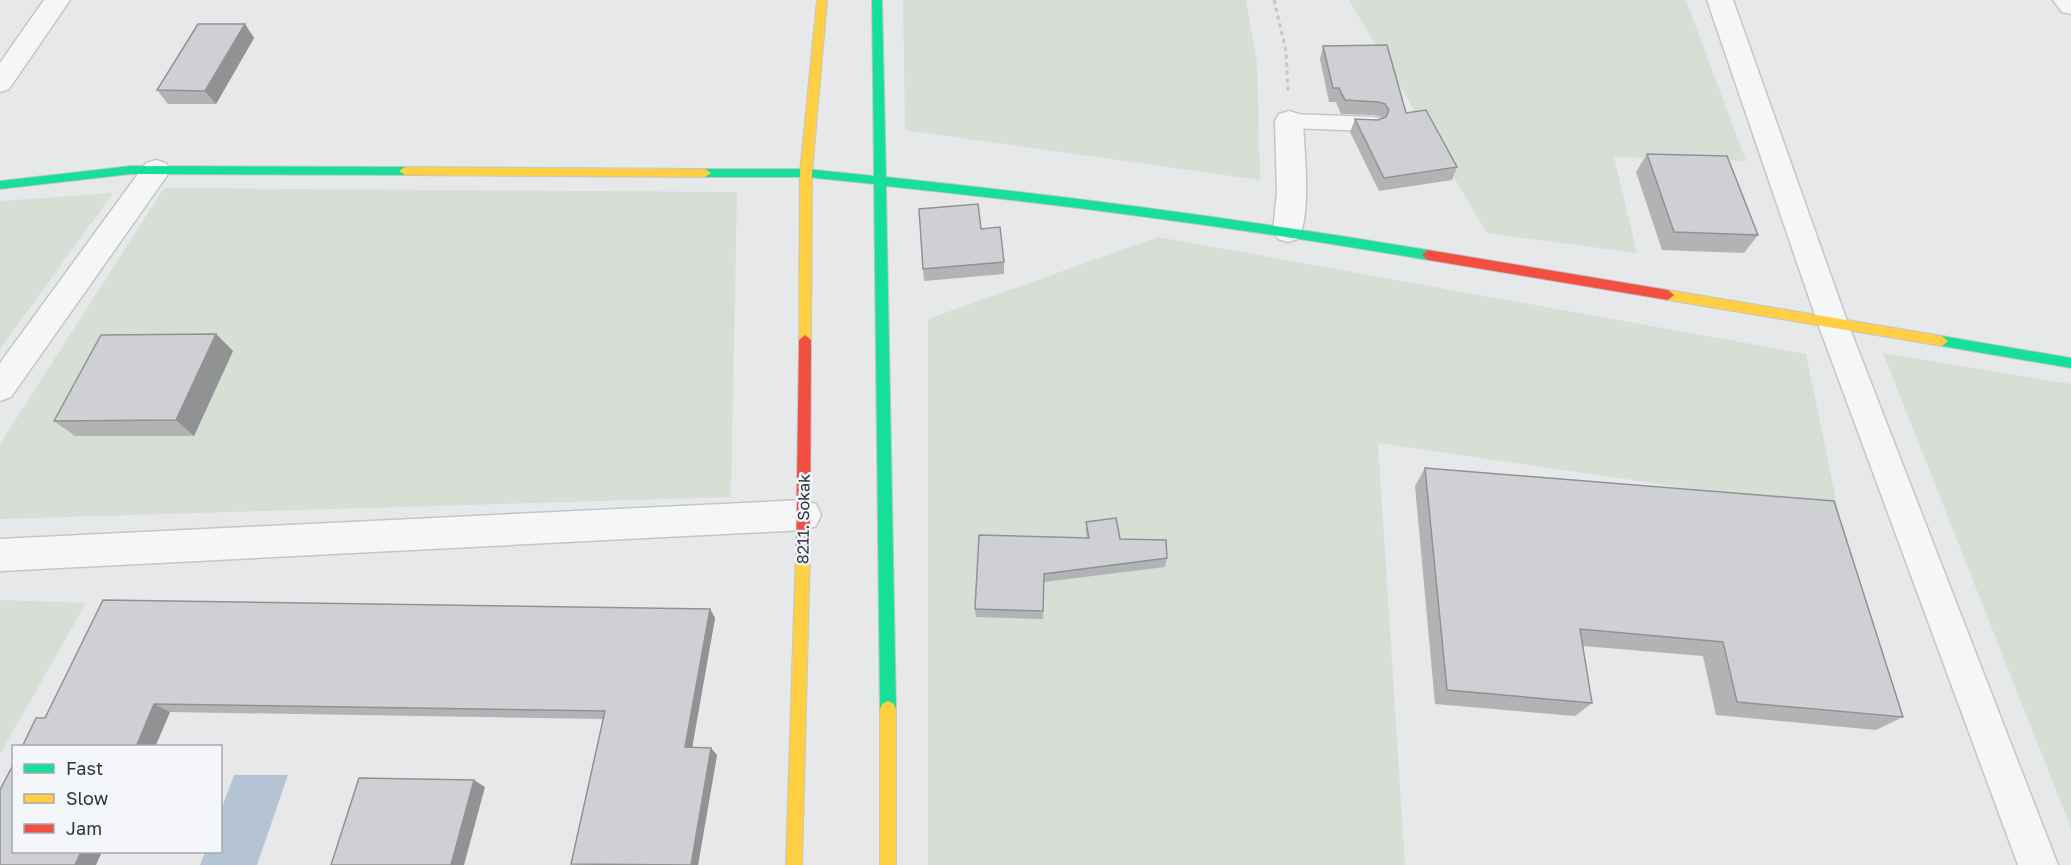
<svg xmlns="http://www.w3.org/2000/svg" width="2071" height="865" font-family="'Golos Text',sans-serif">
<rect width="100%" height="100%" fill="#e6e8ea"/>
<!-- green -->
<g fill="#d6ded6">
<path d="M 903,0 L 1246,0 L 1257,62 L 1260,180 L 905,130 Z"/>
<path d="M 1349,0 L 1686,0 L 1746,161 L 1614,157 L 1637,253 L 1487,233 Z"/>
<path d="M 164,188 L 737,192 L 731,497 L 0,519 L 0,444 Z"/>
<path d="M 113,193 L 0,349 L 0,201 Z"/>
<path d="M 1158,237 L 1806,354 L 1838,510 L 1378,443 L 1405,865 L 928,865 L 928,319 Z"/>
<path d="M 1883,353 L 2071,384 L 2071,828 Z"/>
<path d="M 0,600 L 86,603 L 0,754 Z"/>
</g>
<!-- water -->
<path fill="#b4c4d5" d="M 234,775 L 288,775 L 257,865 L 200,865 L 205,852 L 220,852 L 221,810 Z"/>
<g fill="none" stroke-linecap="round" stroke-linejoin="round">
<defs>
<path id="lane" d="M 1289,114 L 1373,117 L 1380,119 L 1383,124 L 1380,129 L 1373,131 L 1289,128 L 1282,126 L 1279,121 L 1282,116 Z"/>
<g id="street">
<path d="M 44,0 L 70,0 L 9,89 L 0,92 L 0,63 Z"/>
<path d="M 1707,0 L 1733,0 L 1847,321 L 2058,865 L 2018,865 L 1817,321 Z"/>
<path d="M 2053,0 L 2071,0 L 2071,14 L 2062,12 Z"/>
<path d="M 1289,111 L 1299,114 L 1303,121 C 1304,150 1312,215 1298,239 L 1288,242 L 1278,239 L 1273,231 L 1277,192 L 1275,121 L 1279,114 Z"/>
<path d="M 156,160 L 166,163 L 170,170 L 166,177 L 11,397 L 0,401 L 0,363 L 146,163 Z"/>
<path d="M 804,500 L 816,504 L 821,515 L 816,526 L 804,530 L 0,571 L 0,539 Z"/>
</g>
<g id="fast">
<path d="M 872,0 L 882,0 L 886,177 C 1067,196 1248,220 1428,250 L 1434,255 L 1428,260 C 1248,229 1067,205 886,186 L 896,709 L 894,714 L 888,717 L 882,714 L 880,709 L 874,184 L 806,177 L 705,177 L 699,173 L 705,169 L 806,169 L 874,176 Z"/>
<path d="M 131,166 L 405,167 L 411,171 L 405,175 L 131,174 L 0,189 L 0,181 Z"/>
<path d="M 1942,336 L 2071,358 L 2071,368 L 1942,346 L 1936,341 Z"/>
</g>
<g id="slow">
<path d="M 817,0 L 827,0 L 812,173 L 811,340 L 805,345 L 799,340 L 800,173 Z"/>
<path d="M 405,167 L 705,169 L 711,173 L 705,177 L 405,175 L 399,171 Z"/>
<path d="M 1668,290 L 1942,336 L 1948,341 L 1942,346 L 1668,300 L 1662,295 Z"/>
<path d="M 803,544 L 808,545 L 810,550 L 802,865 L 786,865 L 796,550 L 798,545 Z"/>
<path d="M 888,701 L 894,704 L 896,709 L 896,865 L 880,865 L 880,709 L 882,704 Z"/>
</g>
<g id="jam">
<path d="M 1428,250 L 1668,290 L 1674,295 L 1668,300 L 1428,260 L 1422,255 Z"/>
<path d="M 805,335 L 811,340 L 810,550 L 808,555 L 803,556 L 798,555 L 796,550 L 799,340 Z"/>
</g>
</defs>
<!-- lane casing -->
<use href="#lane" stroke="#c4c6c8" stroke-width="3"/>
<!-- street casing -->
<use href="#street" stroke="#c4c6c8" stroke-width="3"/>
<!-- fast casing -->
<use href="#fast" stroke="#c4c6c8" stroke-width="2"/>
<!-- slow casing -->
<use href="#slow" stroke="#c4c6c8" stroke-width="2"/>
<!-- jam casing -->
<use href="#jam" stroke="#c4c6c8" stroke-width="2"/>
<!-- path -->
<path stroke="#c5c6ca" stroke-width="3" stroke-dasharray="4 4" stroke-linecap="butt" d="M 1274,0 L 1286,51 L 1288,91"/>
<!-- lane -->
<use href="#lane" fill="#f5f6f7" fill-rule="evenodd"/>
<!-- street -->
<use href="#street" fill="#f5f6f7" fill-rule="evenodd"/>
<!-- fast -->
<use href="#fast" fill="#16e098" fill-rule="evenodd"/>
<!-- slow -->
<use href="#slow" fill="#ffcf43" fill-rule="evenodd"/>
<!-- jam -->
<use href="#jam" fill="#f24e42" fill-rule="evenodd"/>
</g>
<!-- wall -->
<g fill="#b1b3b5">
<path d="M 245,24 L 254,38 L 216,104 L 168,104 L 157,90 Z"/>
<path d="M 1323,46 L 1406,113 L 1457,167 L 1452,180 L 1379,191 L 1350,132 L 1355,119 L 1378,120 L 1382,119 L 1381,117 L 1374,115 L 1341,114 L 1336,102 L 1329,102 L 1320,59 Z"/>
<path d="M 1647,154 L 1758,235 L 1744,253 L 1662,250 L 1636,172 Z"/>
<path d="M 981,229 L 1004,262 L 1004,274 L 924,281 L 923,269 Z"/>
<path d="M 233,351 L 194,436 L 75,436 L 54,421 Z"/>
<path d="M 1425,468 L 1903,717 L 1876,730 L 1716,715 L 1703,656 L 1583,646 L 1592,703 L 1575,716 L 1435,704 L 1415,486 Z"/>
<path d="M 1086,522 L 1120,539 L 1167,558 L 1165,567 L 1044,582 L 1043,619 L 976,617 L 975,609 L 1087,538 L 1086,531 Z"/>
<path d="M 710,609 L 715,618 L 692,747 L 717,755 L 698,865 L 571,864 L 603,719 L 170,712 L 155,747 L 22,747 L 45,718 Z"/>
</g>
<!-- shaded-wall -->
<g fill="#909294">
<path d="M 245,24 L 254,38 L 216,104 L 205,91 Z"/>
<path d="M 216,334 L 233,351 L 194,436 L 176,420 Z"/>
<path d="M 710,609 L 715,618 L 691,754 L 685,747 Z"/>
<path d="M 154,704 L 170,712 L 155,747 L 136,747 Z"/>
<path d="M 711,748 L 717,755 L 698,865 L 691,865 Z"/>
<path d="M 474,780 L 485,787 L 464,865 L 451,865 Z"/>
<path d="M 81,852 L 102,852 L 96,865 L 75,865 Z"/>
</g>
<!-- building -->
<g fill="#ced0d3" stroke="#909294" stroke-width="1.5">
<path d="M 198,24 L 245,24 L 205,91 L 157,90 Z"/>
<path d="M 1387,45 L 1406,113 L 1426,110 L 1457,167 L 1384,178 L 1355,119 L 1378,120 L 1386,117 L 1389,110 L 1385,104 L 1378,102 L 1345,100 L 1339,88 L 1333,88 L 1323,46 Z"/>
<path d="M 1647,154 L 1727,156 L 1758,235 L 1674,232 Z"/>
<path d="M 978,204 L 981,229 L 1000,227 L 1004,262 L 923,269 L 919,209 Z"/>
<path d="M 216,334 L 176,420 L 54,421 L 101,335 Z"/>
<path d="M 1425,468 L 1834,501 L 1903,717 L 1737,702 L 1723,642 L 1580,629 L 1592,703 L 1447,690 Z"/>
<path d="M 1116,518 L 1120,539 L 1166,540 L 1167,558 L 1044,574 L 1043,611 L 975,609 L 979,535 L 1089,538 L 1086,522 Z"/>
<path d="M 103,600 L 710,609 L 685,747 L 711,748 L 691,865 L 571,864 L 605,711 L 154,704 L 136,747 L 22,747 L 36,718 L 45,718 Z"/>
<path d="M 14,763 L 14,852 L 81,852 L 75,865 L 0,865 L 0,790 Z"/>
<path d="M 359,778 L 474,780 L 451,865 L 331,865 Z"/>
</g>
<g text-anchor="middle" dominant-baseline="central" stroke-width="5" stroke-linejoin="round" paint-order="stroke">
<!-- street labels -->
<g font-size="16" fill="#2b3445" stroke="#f4f6f9">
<text transform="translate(803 519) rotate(-89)">8211. Sokak</text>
</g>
</g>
<!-- legend -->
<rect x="12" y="745" width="210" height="108" fill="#f4f6f9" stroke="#a4a8b1" stroke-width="1.5"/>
<rect x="24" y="764" width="30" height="9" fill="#16e098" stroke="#a4a8b1" stroke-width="1.5"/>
<text x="66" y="775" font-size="18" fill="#2b3445">Fast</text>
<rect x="24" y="794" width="30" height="9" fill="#ffcf43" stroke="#a4a8b1" stroke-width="1.5"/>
<text x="66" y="805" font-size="18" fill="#2b3445">Slow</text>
<rect x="24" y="824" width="30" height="9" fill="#f24e42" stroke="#a4a8b1" stroke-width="1.5"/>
<text x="66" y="835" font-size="18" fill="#2b3445">Jam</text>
</svg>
